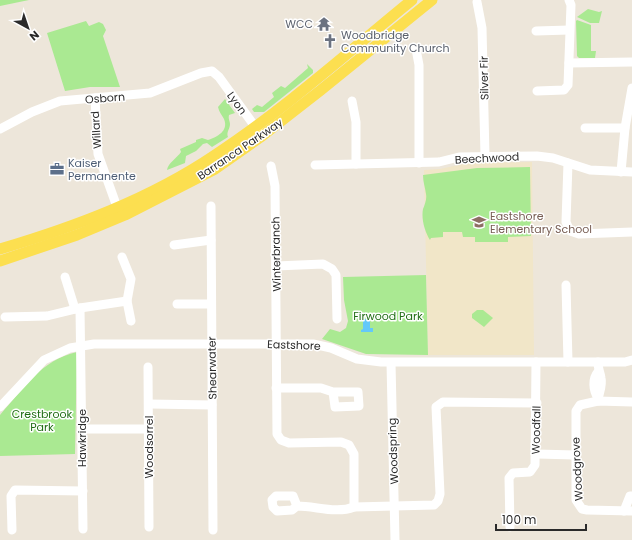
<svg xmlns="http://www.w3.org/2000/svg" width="632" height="540" font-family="Poppins,sans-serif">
<rect width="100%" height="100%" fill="#ede6da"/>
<!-- education -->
<path fill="#f1e6c8" d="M 532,162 L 534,355 L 428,355 L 424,170 L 440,169 L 468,163 Z"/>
<!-- green -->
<g fill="#aae992">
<path d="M 0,0 L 29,0 L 0,6 Z"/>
<path d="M 588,9 L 599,12 L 602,11 L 599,23 L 590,23 L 577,17 Z"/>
<path d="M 577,20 L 591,25 L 591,51 L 596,51 L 595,58 L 579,58 L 577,56 L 576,21 Z"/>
<path d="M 86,21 L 89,26 L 99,22 L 103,24 L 106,30 L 103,36 L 120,87 L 90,87 L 65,91 L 47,33 Z"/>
<path d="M 307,64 L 313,70 L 313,73 L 264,112 L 254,112 L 252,109 L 257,105 L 262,107 L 274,97 L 272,93 L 281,86 L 285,88 L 308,68 Z"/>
<path d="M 225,99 L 235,113 L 229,115 C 228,119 230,121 230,124 C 230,129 226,132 228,137 L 212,147 L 207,143 L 203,144 L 196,151 L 186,156 L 185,163 L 167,170 C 168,163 177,158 181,152 L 180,149 L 196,142 L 196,140 L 202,138 L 208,140 C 217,137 229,131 224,119 C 222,115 219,112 218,107 Z"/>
<path d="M 530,167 L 531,236 L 508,237 L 508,242 L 475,242 L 475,237 L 463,237 L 462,232 L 443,232 L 443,237 L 431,238 L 430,240 C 425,232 421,219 423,209 C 425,204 427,199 426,194 C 425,187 423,182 423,175 L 477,168 Z"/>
<path d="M 426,275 L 428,355 L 366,354 L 322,339 L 330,329 L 340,332 L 346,328 L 348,321 L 344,300 L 343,277 Z"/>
<path d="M 477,310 L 483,310 L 493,318 L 484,327 L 472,318 L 472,314 Z"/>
<path d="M 77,352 L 75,454 L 0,456 L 0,415 C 23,389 41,360 77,352 Z"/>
</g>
<!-- water -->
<path fill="#64c8f9" d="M 363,319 L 370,319 L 370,328 L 373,328 L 373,332 L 361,332 L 361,330 L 363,329 Z"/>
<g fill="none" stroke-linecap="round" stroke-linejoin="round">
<!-- minor -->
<g stroke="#fff" stroke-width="9">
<path d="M 477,2 L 482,28 L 485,156"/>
<path d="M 536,31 L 569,30"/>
<path d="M 416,49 L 419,65 L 419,163"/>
<path d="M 569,63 L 632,62"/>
<path d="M 537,91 L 564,90 L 568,85 L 571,5 L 569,0"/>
<path d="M 95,98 L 98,154 L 117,207"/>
<path d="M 352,101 L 356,122 L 356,164"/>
<path d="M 585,128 L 625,128"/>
<path d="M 0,129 L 32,112 L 60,101 L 150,93 L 201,73 L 212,71 L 219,77 L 259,132"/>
<path d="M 568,163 L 566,222 L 570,231 L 579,234 L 632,232"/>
<path d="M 315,165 L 439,162 L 459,157 L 537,156 L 553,158 L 590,170 L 632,172"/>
<path d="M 271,166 L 275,186 L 277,434 L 281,440 L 289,443 L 341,442 L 349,445 L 354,454 L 354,507"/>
<path d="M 621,172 L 625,128 L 632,88"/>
<path d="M 211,206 L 213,530"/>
<path d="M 174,245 L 211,240"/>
<path d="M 122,257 L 131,279 L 127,301 L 131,321"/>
<path d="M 276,266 L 323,264 L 332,269 L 336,275 L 337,319"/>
<path d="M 65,277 L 75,309"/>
<path d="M 566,285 L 568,362"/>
<path d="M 177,304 L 211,304"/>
<path d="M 80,308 L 83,529"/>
<path d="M 5,317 L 47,316 L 80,308 L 127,301"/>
<path d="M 391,363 L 395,540"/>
<path d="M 148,367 L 149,527"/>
<path d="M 598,372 C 592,379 593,390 598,398"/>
<path d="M 276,388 L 321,388 L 333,392 L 358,392 L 359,406 L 335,407 L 333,392"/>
<path d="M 598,401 C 598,394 603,387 601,378 C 600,371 598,370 598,362"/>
<path d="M 632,402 L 598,401 L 580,405 L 576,411 L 576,500 L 582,509 L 587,510 L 632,511"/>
<path d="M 149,404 L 212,405"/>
<path d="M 0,407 L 44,360 L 70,348 L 94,344 L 313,344 L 331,348 L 357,359 L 381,362 L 625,362 L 632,360"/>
<path d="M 82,429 L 148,429"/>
<path d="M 537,454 L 575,455"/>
<path d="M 297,506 L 293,496 L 276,496 L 272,500 L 273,507 L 277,511 L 292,510 L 297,506 C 316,506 336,514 354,507 L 434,505 L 438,501 L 440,494 L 436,407 L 443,402 L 537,403"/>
<path d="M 624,511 L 630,496 L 632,496"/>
<path d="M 510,527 L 509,478 L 513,473 L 530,472 L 535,465 L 536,362"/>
<path d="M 12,530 L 11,496 L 15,490 L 83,491"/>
</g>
<!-- major -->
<g stroke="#fcdf50" stroke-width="11">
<path d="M 0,249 C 74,227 150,199 215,155 C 285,109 347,53 412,0"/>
<path d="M 0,261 L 77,235 L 125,215 L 215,169 L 262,136 L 321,90 L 432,0"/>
</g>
</g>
<!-- icons -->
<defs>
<symbol id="temple-bare" viewBox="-9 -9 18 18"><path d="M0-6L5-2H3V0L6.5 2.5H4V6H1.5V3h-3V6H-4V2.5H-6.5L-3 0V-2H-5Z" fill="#6b7280" stroke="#fff" stroke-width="2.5" paint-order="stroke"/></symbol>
<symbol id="church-bare" viewBox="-9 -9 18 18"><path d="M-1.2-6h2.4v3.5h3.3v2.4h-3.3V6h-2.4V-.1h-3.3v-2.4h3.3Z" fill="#6b7280" stroke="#fff" stroke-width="2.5" paint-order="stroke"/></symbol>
<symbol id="office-bare" viewBox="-9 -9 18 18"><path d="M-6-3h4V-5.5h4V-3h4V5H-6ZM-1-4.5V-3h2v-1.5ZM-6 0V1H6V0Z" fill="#5c6f8a" stroke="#fff" stroke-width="2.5" paint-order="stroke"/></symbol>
<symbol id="school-bare" viewBox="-9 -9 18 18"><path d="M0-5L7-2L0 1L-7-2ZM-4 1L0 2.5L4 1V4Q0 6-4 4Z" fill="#8d6e63" stroke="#fff" stroke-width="2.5" paint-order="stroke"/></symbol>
</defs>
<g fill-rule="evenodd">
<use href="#temple-bare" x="314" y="14" width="20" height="20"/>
<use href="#church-bare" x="320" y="31" width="20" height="20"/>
<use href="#office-bare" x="47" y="159" width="20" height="20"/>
<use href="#school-bare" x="469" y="212" width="20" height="20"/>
</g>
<g text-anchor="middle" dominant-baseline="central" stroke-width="3" stroke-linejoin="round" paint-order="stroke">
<!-- worship labels -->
<g font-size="11" fill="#5b616d" stroke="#fff" text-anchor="end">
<text x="313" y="24">WCC</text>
<text x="341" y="35" text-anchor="start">Woodbridge<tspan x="341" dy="13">Community Church</tspan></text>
</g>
<!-- street labels -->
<g font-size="11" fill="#2a2a2a" stroke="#fff">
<text transform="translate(484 78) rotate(-91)">Silver Fir</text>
<text transform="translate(105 98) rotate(-4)">Osborn</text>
<text transform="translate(237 103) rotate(54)">Lyon</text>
<text transform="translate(96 130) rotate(-94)">Willard</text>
<text transform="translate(240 149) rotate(-34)">Barranca Parkway</text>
<text transform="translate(487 158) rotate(-3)">Beechwood</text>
<text transform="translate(276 254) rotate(-91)">Winterbranch</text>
<text transform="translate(294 345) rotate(2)">Eastshore</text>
<text transform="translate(212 368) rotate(-91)">Shearwater</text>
<text transform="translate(536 430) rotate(-89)">Woodfall</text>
<text transform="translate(82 438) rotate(-90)">Hawkridge</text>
<text transform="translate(149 447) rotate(-90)">Woodsorrel</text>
<text transform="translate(393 451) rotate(-92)">Woodspring</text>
<text transform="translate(577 469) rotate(-93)">Woodgrove</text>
</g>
<!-- service labels -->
<g font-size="11" fill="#4e5e75" stroke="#fff" text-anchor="start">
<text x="68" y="163">Kaiser<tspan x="68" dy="13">Permanente</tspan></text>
</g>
<!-- education labels -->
<g font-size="11" fill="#785e54" stroke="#fff" text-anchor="start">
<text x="490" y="216">Eastshore<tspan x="490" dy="13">Elementary School</tspan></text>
</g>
<!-- park labels -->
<g font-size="11" fill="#206d14" stroke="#fff">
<text x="388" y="316">Firwood Park</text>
<text x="42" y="414">Crestbrook<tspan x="42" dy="13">Park</tspan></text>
</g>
</g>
<!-- north arrow -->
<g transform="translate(28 28) rotate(140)" stroke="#ffffff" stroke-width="3" paint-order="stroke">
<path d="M0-3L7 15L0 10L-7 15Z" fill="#2a2a2a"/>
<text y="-6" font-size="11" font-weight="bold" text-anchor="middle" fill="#2a2a2a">N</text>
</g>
<!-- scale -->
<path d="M496 524v6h90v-6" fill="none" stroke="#2a2a2a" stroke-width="2"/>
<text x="502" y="524" font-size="12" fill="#2a2a2a" stroke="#ffffff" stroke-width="3" paint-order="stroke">100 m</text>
</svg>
